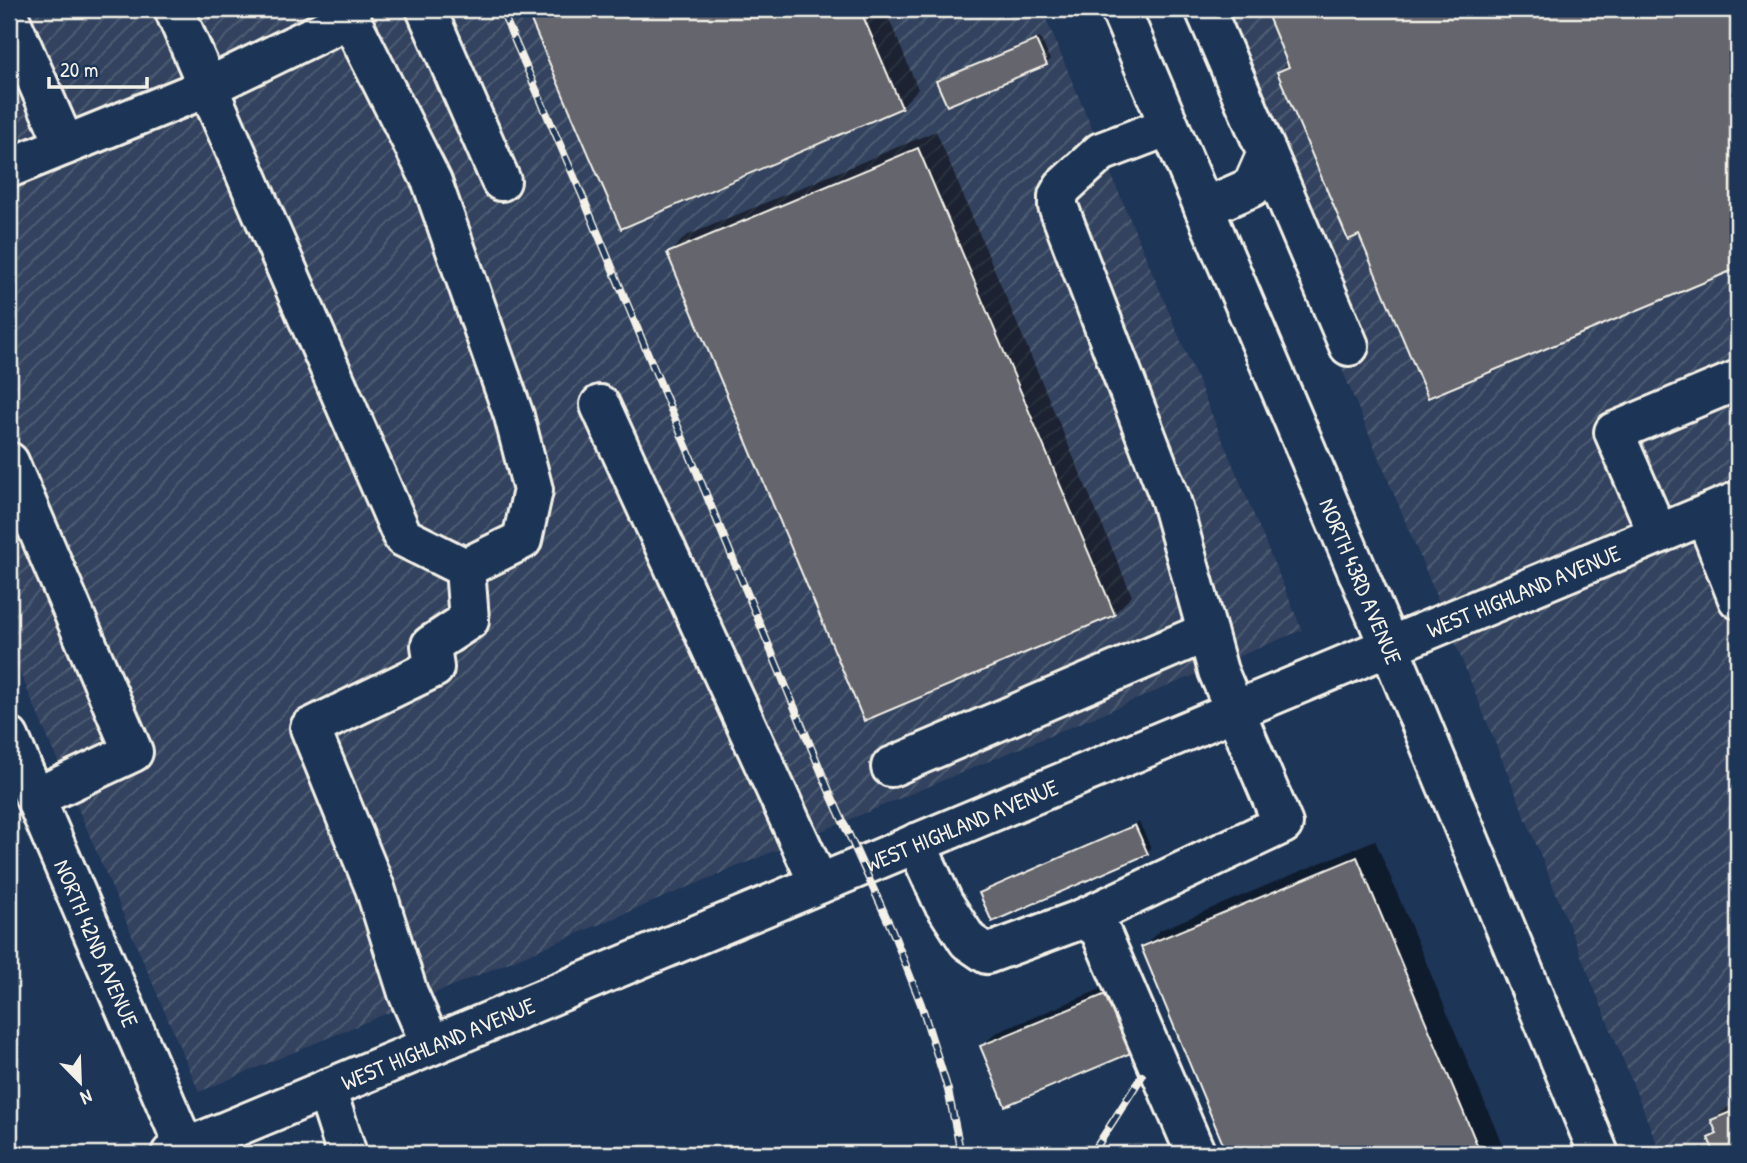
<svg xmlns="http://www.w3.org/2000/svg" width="1747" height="1163" font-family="'Patrick Hand',sans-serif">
<defs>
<pattern id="industrial-furrows" width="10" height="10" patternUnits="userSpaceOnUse" patternTransform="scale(1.75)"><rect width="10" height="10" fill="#33435e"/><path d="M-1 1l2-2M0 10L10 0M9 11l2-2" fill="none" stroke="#515f75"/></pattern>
</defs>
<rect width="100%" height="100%" fill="#1d3557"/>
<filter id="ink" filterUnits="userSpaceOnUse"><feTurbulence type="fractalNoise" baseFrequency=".0143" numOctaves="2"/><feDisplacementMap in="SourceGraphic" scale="14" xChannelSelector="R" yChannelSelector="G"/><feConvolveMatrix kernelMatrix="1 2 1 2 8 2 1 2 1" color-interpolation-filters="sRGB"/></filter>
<g filter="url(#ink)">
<!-- industrial -->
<g fill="url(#industrial-furrows)">
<path d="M 9,9 L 1042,9 L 1302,630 L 199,1092 L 9,647 Z"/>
<path d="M 1192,9 L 1738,9 L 1738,1154 L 1661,1154 L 1428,576 Z"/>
</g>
<!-- shadow -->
<g fill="#0007">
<path d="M 528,9 L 885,9 L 918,89 L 901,107 L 622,226 Z"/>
<path d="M 1267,9 L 1738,9 L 1738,266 L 1429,396 L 1360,233 L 1279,73 L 1289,62 Z"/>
<path d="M 1040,37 L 1050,60 L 1046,64 L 938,82 L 942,78 Z"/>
<path d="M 936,131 L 1132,596 L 1114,614 L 669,254 L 686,236 Z"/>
<path d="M 1139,822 L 1151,848 L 1147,852 L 982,893 L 986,889 Z"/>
<path d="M 1375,840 L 1506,1154 L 1229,1154 L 1143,947 L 1160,930 Z"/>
<path d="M 1127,978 L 1151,1035 L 982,1046 L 996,1033 Z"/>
<path d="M 1738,1102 L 1738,1154 L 1716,1154 L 1710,1138 L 1717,1131 L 1713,1120 L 1727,1107 Z"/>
</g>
<!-- building -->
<g fill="#65656e" stroke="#f4f1e8" stroke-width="2">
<path d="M 526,9 L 860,9 L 902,108 L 621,229 Z"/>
<path d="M 1265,9 L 1738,9 L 1738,268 L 1428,398 L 1359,235 L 1348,240 L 1277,72 L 1289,67 Z"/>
<path d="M 1036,40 L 1047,65 L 947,106 L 936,81 Z"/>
<path d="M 918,148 L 1115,615 L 864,721 L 667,253 Z"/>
<path d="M 1135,825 L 1148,854 L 992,922 L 979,893 Z"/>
<path d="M 1357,857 L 1481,1154 L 1227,1154 L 1141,947 Z"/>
<path d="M 1113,991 L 1138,1050 L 1005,1106 L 980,1046 Z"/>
<path d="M 1733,1111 L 1738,1123 L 1738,1154 L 1715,1154 L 1708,1138 L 1717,1134 L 1711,1120 Z"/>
</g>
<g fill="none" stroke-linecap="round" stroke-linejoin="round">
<defs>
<g id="minor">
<path d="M 174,9 L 403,537 L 465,568 L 469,620 L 431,645 L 434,668 L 310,728 L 375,888 L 408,993 L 431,1045"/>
<path d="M 426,9 L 501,181"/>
<path d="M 9,17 L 65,145"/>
<path d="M 1267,153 L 1349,346"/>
<path d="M 9,168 L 208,87 L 350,18 L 432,182 L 514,416 L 533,490 L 522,540 L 465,568"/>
<path d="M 1204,208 L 1252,187 L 1267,153 L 1205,9"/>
<path d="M 600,405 L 819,884"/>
<path d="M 9,462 L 133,752 L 35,798"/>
<path d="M 1705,515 L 1738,599"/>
<path d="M 1658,534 L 1614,432 L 1738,380"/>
<path id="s1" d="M 9,737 L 185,1148"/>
<path d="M 891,767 L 1207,632"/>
<path d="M 916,843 L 943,902 L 968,941 L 987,954 L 1082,919 L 1099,928 L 1196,1154"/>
<path d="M 1082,919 L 1283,824 L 1218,671 L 1171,501 L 1058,206 L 1058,196 L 1063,187 L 1101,152 L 1169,126"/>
<path d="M 326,1089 L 347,1154"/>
<path id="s2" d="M 171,1154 L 1738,501"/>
</g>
<g id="major">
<path id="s3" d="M 1120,9 L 1389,646 L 1599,1154"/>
</g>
</defs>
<!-- minor casing -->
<use href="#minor" stroke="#f4f1e8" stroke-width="44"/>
<!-- major casing -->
<use href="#major" stroke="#f4f1e8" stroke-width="44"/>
<!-- minor -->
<use href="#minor" stroke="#1d3557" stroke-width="38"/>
<!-- major -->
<use href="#major" stroke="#1d3557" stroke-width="38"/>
<defs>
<g id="rail">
<path d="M 501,9 L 582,195 L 830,793 L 892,930 L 921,1004 L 948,1090 L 961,1154"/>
<path d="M 1092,1154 L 1142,1076"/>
</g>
</defs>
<!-- rail casing -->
<use href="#rail" stroke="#f4f1e8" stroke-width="8"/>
<!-- rail -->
<use href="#rail" stroke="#1d3557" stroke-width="5" stroke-dasharray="16" stroke-linecap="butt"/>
</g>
</g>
<g text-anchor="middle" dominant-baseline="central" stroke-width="7" stroke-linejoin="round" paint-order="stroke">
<!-- street labels -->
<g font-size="23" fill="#f4f1e8" stroke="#1d3557">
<text stroke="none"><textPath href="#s3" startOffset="621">NORTH 43RD AVENUE</textPath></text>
<text stroke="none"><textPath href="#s2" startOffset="1465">WEST HIGHLAND AVENUE</textPath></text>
<text stroke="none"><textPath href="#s2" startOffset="856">WEST HIGHLAND AVENUE</textPath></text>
<text stroke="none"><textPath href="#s1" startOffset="224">NORTH 42ND AVENUE</textPath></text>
<text stroke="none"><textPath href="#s2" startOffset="289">WEST HIGHLAND AVENUE</textPath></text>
</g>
</g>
<!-- margin -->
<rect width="1747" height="1163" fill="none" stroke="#1d3557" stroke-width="35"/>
<rect x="18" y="18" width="1712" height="1128" fill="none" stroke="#f4f1e8" stroke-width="2.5" filter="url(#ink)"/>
<!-- north arrow -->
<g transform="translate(80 1082) rotate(157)" stroke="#1d3557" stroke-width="5" paint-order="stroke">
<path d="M0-5L12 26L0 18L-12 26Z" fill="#f4f1e8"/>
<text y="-10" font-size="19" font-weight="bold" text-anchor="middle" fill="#f4f1e8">N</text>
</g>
<!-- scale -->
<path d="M49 77v10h98v-10" fill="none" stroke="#f4f1e8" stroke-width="3.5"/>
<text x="60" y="77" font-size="21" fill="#f4f1e8" stroke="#1d3557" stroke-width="5" paint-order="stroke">20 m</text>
</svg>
